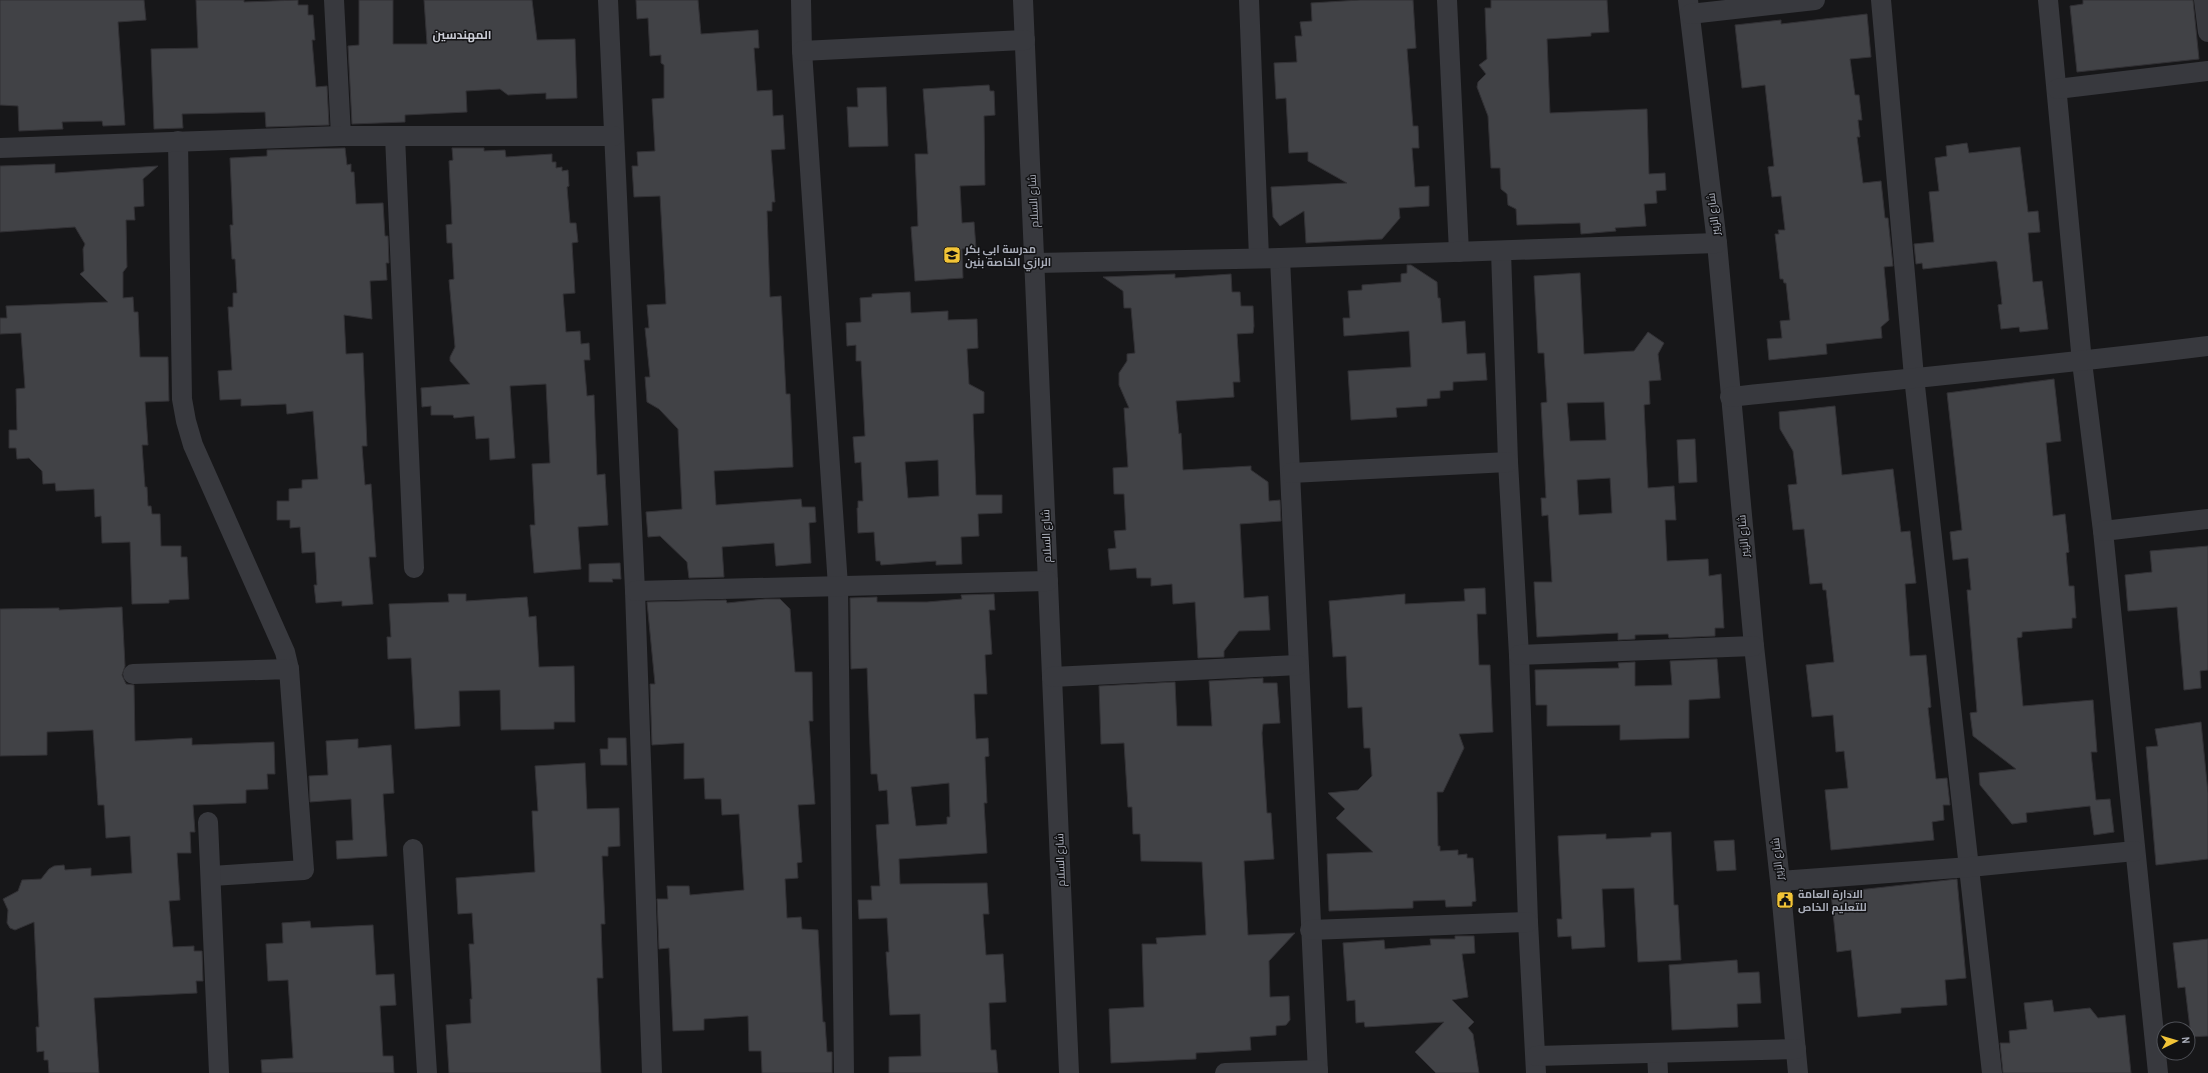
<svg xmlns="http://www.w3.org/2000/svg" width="2208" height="1073" font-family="'Archivo Narrow',Cairo,sans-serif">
<rect width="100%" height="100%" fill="#171719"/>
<!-- building -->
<g fill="#414246" stroke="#323135" fill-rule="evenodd">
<path d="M 0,0 L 144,0 L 146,20 L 118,22 L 125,125 L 103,126 L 102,121 L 62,122 L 63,129 L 19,131 L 18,106 L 0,105 Z"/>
<path d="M 196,0 L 244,0 L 244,2 L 298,0 L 298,5 L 308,5 L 308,15 L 313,15 L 315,40 L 312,40 L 316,87 L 327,86 L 329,125 L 266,127 L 265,112 L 182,114 L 183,128 L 154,129 L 151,49 L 198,48 Z"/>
<path d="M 359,0 L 393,0 L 393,44 L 427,44 L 424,0 L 532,0 L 537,40 L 575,39 L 577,98 L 546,99 L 546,93 L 508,95 L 500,89 L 466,91 L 467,112 L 405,115 L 405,122 L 352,124 L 348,46 L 359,45 Z"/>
<path d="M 636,0 L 698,0 L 701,34 L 758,30 L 759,48 L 754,48 L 757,91 L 772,90 L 773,116 L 783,115 L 785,149 L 771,150 L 775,202 L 772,202 L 772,211 L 767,211 L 770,297 L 781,296 L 786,394 L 790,394 L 793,467 L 714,471 L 716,505 L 801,499 L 802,507 L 815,507 L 816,522 L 809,523 L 811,563 L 776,566 L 774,543 L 722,547 L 724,577 L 689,578 L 687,562 L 660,536 L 648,537 L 646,512 L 682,509 L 678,429 L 659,409 L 647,402 L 645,377 L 650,377 L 645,328 L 649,328 L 647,305 L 666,304 L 660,196 L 634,197 L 632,166 L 638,166 L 637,152 L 655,151 L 652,99 L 664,98 L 664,65 L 661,63 L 661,55 L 650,56 L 648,18 L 637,19 Z"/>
<path d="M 1360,0 L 1413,0 L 1416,48 L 1407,49 L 1413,126 L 1418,126 L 1419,148 L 1412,148 L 1415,187 L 1429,186 L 1429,206 L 1399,208 L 1400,218 L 1382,239 L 1306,243 L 1304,211 L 1280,226 L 1273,217 L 1271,187 L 1347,183 L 1308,161 L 1308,152 L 1289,153 L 1286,98 L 1276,99 L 1274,63 L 1297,62 L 1295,36 L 1302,36 L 1300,22 L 1312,21 L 1311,3 Z"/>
<path d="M 1491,0 L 1607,0 L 1609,32 L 1591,33 L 1591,36 L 1547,39 L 1550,113 L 1647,109 L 1649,174 L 1665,173 L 1666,190 L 1656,191 L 1657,203 L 1644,204 L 1646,226 L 1615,228 L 1616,231 L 1581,234 L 1580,223 L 1517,225 L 1516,209 L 1508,205 L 1507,194 L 1501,189 L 1500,168 L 1491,168 L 1488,116 L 1477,87 L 1478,82 L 1486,74 L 1479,65 L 1487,59 L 1485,8 L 1491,8 Z"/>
<path d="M 2083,0 L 2193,0 L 2199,59 L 2077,72 L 2070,6 L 2083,4 Z"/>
<path d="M 1867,14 L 1871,57 L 1850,59 L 1855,95 L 1859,95 L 1862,120 L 1858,120 L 1860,137 L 1857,137 L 1863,183 L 1881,181 L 1885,218 L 1888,218 L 1893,266 L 1884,267 L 1889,320 L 1881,327 L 1882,338 L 1826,344 L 1827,354 L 1769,360 L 1767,339 L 1782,338 L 1780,321 L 1790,320 L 1786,283 L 1784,283 L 1783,279 L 1780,279 L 1775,234 L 1779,234 L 1778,230 L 1785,230 L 1781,196 L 1772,197 L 1768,167 L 1774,166 L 1765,85 L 1742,88 L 1735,25 L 1781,20 L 1781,24 Z"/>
<path d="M 989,85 L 990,91 L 994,91 L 995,115 L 984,116 L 985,185 L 960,186 L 962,223 L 974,222 L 976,248 L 962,249 L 963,278 L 915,281 L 911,227 L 918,226 L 915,154 L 928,154 L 923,89 Z"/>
<path d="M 886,87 L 888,146 L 849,147 L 847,107 L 858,107 L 857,88 Z"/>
<path d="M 1967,143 L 1969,153 L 2020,147 L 2028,212 L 2038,211 L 2040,232 L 2028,233 L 2033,282 L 2042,281 L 2048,329 L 2020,332 L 2019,327 L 2001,329 L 1998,305 L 2002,304 L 1997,262 L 1995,261 L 1923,269 L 1922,263 L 1916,264 L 1914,244 L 1934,242 L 1929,192 L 1939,191 L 1935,158 L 1947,156 L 1946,146 Z"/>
<path d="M 345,148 L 347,165 L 351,164 L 351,172 L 354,172 L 356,204 L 383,203 L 385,236 L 388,236 L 389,263 L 386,263 L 387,280 L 370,281 L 372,319 L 344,315 L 346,354 L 363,353 L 367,446 L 362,446 L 365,485 L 371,484 L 376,557 L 369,557 L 373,604 L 342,606 L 342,601 L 316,603 L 314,585 L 317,585 L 315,552 L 302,553 L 300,527 L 290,528 L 290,520 L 277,520 L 277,501 L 289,501 L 289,489 L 302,488 L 302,480 L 318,479 L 313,411 L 287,414 L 286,404 L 241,406 L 241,399 L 220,400 L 218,371 L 232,370 L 228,307 L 233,307 L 233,293 L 237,293 L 235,259 L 232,259 L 230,225 L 233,225 L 230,158 L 267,156 L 267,150 Z"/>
<path d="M 452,148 L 484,148 L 484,151 L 505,150 L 506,157 L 552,154 L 552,162 L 556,162 L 556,168 L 562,167 L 562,171 L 568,170 L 569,186 L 567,187 L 570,223 L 576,223 L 578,242 L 572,243 L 575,293 L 563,294 L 566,332 L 580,331 L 581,344 L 589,343 L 590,360 L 584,360 L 587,396 L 594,395 L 597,475 L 605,474 L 608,525 L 578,527 L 581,569 L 534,573 L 530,525 L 535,525 L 532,464 L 550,463 L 546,384 L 510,386 L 515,458 L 490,460 L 489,438 L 476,439 L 474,416 L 454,418 L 453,415 L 431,415 L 431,406 L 422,407 L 421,388 L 470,384 L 450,361 L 450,357 L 455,347 L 449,280 L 454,279 L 452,243 L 447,243 L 446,225 L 452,224 L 449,161 L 453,160 Z"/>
<path d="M 55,164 L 55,173 L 158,166 L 143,179 L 144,206 L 134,207 L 135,220 L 126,220 L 127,267 L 123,272 L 123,298 L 133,297 L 134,312 L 138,312 L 140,357 L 168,357 L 169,401 L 145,402 L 148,445 L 142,445 L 145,487 L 147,487 L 148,506 L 151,506 L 152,514 L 160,514 L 161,546 L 181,546 L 181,557 L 187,557 L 189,599 L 169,600 L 169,603 L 132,604 L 130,542 L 102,543 L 101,516 L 95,517 L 94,489 L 56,491 L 55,483 L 43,484 L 42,471 L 29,458 L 17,459 L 16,448 L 9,448 L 9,430 L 17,430 L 16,389 L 25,388 L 21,333 L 0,334 L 0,318 L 7,318 L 6,306 L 108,302 L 80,274 L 84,271 L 83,249 L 85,244 L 75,227 L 0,232 L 0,166 Z"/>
<path d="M 1407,265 L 1411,265 L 1437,282 L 1438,298 L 1440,298 L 1442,323 L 1465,321 L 1467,354 L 1485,353 L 1487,380 L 1453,382 L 1453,390 L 1440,391 L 1440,398 L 1427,399 L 1427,406 L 1396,408 L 1397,417 L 1351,420 L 1348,371 L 1411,367 L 1409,331 L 1344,336 L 1343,318 L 1350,318 L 1348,291 L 1362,290 L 1362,285 L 1401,282 L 1401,274 L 1407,273 Z"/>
<path d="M 1580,273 L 1584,354 L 1634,351 L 1648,332 L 1664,343 L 1658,354 L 1661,380 L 1649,381 L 1650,404 L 1644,405 L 1648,488 L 1674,486 L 1676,520 L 1665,520 L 1667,561 L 1708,559 L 1709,576 L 1721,574 L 1724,628 L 1715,628 L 1715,636 L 1669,638 L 1668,634 L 1635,635 L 1635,639 L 1618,640 L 1618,633 L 1537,637 L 1534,582 L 1552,582 L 1548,515 L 1542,516 L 1541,498 L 1546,498 L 1541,403 L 1547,402 L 1544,353 L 1538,353 L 1534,276 ZM 1604,402 L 1606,440 L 1570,441 L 1567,403 ZM 1610,478 L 1612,513 L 1579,515 L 1577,480 Z"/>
<path d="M 1175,274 L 1175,278 L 1231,274 L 1232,292 L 1240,292 L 1241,306 L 1253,306 L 1254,326 L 1253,333 L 1237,334 L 1240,382 L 1233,382 L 1234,397 L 1176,401 L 1179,434 L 1181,433 L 1183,470 L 1251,466 L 1251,470 L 1268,482 L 1269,501 L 1280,500 L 1281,521 L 1240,524 L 1244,598 L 1268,596 L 1270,630 L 1239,631 L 1224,651 L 1224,657 L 1198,658 L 1195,602 L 1173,604 L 1172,584 L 1151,586 L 1151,578 L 1137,578 L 1136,568 L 1110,570 L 1108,549 L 1116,548 L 1114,531 L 1126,530 L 1124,494 L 1114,494 L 1113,468 L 1128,467 L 1124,408 L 1129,408 L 1119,385 L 1119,373 L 1127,361 L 1127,354 L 1135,353 L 1131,308 L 1124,308 L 1123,291 L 1103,277 Z"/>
<path d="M 910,292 L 911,313 L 948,311 L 948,320 L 977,319 L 978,348 L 967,349 L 969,384 L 984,392 L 984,413 L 973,414 L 976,495 L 1002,495 L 1002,513 L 978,514 L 979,536 L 961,537 L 962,564 L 936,565 L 936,561 L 881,565 L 880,561 L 876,561 L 874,532 L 858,533 L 857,508 L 858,508 L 858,501 L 863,501 L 861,462 L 855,463 L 853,437 L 865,436 L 861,361 L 856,361 L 856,345 L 847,346 L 846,323 L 861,322 L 860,298 L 872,297 L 872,294 ZM 938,460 L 939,496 L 908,498 L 905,462 Z"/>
<path d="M 2054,379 L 2061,441 L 2046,443 L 2053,516 L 2065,514 L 2069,552 L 2066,553 L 2069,586 L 2074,586 L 2076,618 L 2072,618 L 2072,628 L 2022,632 L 2022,637 L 2017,638 L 2023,706 L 2093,700 L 2097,752 L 2091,752 L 2096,800 L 2110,799 L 2114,832 L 2094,835 L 2090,806 L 2026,813 L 2027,822 L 2012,824 L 1980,785 L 1979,773 L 2016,769 L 1973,736 L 1970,713 L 1977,712 L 1967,590 L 1971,590 L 1968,558 L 1953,560 L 1950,532 L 1962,530 L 1947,393 Z"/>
<path d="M 1835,406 L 1842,475 L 1893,469 L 1901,532 L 1910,531 L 1916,583 L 1905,584 L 1910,656 L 1926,655 L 1931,707 L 1928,708 L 1936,779 L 1947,778 L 1950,805 L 1943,805 L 1944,820 L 1932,822 L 1934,840 L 1831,850 L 1825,790 L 1848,788 L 1844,751 L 1836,752 L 1833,715 L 1812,717 L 1806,665 L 1834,662 L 1826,590 L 1823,590 L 1822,583 L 1810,584 L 1804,529 L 1793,530 L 1788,485 L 1797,484 L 1793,451 L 1780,429 L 1779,412 Z"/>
<path d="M 1695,439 L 1697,482 L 1679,483 L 1677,440 Z"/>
<path d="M 2208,546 L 2208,670 L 2200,671 L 2201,688 L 2184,690 L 2177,607 L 2128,611 L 2125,575 L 2152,572 L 2150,551 Z"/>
<path d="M 620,563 L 621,579 L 612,579 L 613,582 L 589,582 L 589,564 Z"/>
<path d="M 1485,588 L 1486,614 L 1477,614 L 1479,665 L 1490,665 L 1493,732 L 1459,734 L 1464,748 L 1443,792 L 1437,792 L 1438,846 L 1440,846 L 1440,851 L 1458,850 L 1458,855 L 1467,854 L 1467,858 L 1473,858 L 1476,901 L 1472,902 L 1472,906 L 1446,907 L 1445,900 L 1413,901 L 1413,908 L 1329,911 L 1327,854 L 1373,852 L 1336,818 L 1345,809 L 1328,793 L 1358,790 L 1372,776 L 1370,748 L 1364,748 L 1362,707 L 1348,708 L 1346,656 L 1333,657 L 1329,601 L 1405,594 L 1405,604 L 1465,601 L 1464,589 Z"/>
<path d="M 448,594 L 466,594 L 466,601 L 527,597 L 529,617 L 536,616 L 539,667 L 574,666 L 575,722 L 554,722 L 554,729 L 501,730 L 500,690 L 459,691 L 460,726 L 415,729 L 411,658 L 388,659 L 387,637 L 391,637 L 389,604 L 449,602 Z"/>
<path d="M 994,594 L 995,610 L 989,610 L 992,654 L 985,655 L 987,694 L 974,694 L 976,739 L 988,738 L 989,756 L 985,757 L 987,803 L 984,803 L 987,853 L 899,859 L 900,884 L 987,883 L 989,914 L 983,914 L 986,955 L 1003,954 L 1006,1002 L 989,1003 L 991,1050 L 996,1050 L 998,1073 L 889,1073 L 889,1057 L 921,1056 L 920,1014 L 890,1015 L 886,952 L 889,952 L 887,918 L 859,919 L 858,900 L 872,900 L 871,886 L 880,886 L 876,825 L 889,824 L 887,790 L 879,791 L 877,774 L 871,774 L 867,668 L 851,669 L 850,598 L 877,597 L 877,602 L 927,602 L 962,599 L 961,595 ZM 949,783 L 950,817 L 947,817 L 947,824 L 916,826 L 911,787 Z"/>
<path d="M 765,599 L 780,599 L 790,609 L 795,672 L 812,672 L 813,721 L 809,721 L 815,804 L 798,805 L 802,862 L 797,863 L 798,878 L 785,879 L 787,918 L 801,917 L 802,929 L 818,930 L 823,1022 L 825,1022 L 827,1052 L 832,1052 L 832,1073 L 762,1073 L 761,1051 L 749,1051 L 748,1016 L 704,1019 L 704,1030 L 673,1031 L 669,948 L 659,949 L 657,899 L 668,899 L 667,886 L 689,886 L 690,895 L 744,890 L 739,814 L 722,815 L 721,799 L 705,799 L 704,778 L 684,779 L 684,743 L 652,745 L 650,684 L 655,684 L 647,602 L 726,600 L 727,603 Z"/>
<path d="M 122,607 L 125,666 L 122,675 L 126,684 L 134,685 L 135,741 L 192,738 L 192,745 L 274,742 L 275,774 L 267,774 L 268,789 L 246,790 L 246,803 L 193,805 L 195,832 L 190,832 L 191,853 L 177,853 L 180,900 L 169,901 L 173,947 L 194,946 L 194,951 L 202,951 L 203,981 L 196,981 L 197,993 L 94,998 L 99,1073 L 49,1073 L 48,1060 L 44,1060 L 44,1051 L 37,1052 L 36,1027 L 39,1027 L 34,922 L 15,930 L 10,928 L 7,923 L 8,910 L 3,899 L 18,891 L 22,880 L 41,879 L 49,869 L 54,866 L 64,865 L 65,870 L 91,868 L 91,876 L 132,873 L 130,836 L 106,838 L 104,805 L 98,805 L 93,730 L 47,732 L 47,755 L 0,756 L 0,609 L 59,608 L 59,610 Z"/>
<path d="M 1717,659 L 1720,698 L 1689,700 L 1689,738 L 1620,740 L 1620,725 L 1547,726 L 1547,705 L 1536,705 L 1535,670 L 1619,668 L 1618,663 L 1635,662 L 1635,686 L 1672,685 L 1670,661 Z"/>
<path d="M 1263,678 L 1263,683 L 1277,683 L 1280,723 L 1263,724 L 1262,733 L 1267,813 L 1271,813 L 1274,859 L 1244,861 L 1248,935 L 1295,933 L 1269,961 L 1270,997 L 1289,996 L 1290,1020 L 1286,1025 L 1276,1026 L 1276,1035 L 1250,1037 L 1251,1050 L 1196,1053 L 1196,1059 L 1111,1063 L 1109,1009 L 1144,1007 L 1142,944 L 1157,944 L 1156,938 L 1206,935 L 1202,862 L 1141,861 L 1140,834 L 1133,834 L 1132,807 L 1128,807 L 1124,743 L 1101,744 L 1099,686 L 1175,682 L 1177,726 L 1212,726 L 1209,681 Z"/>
<path d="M 2201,722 L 2208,793 L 2208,859 L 2156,865 L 2146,747 L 2158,746 L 2155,729 Z"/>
<path d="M 608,738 L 626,738 L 627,765 L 601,765 L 600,749 L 608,749 Z"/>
<path d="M 358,739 L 358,748 L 391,745 L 394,793 L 383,794 L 387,856 L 337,859 L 336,841 L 353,840 L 351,799 L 310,802 L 309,776 L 328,775 L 326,741 Z"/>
<path d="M 585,763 L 587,809 L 619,808 L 620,846 L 608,847 L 608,856 L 602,856 L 605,924 L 601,924 L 603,978 L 597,978 L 601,1073 L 449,1073 L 446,1025 L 471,1023 L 470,999 L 472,999 L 469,944 L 474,944 L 472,913 L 458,914 L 456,878 L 535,872 L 532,811 L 538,811 L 535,766 Z"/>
<path d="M 1671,832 L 1674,905 L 1678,905 L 1681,960 L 1638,962 L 1634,888 L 1602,889 L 1605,947 L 1572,949 L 1571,936 L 1558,937 L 1557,919 L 1562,919 L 1558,836 L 1606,834 L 1606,839 L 1651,837 L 1651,833 Z"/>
<path d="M 1734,840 L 1736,870 L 1717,871 L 1714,841 Z"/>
<path d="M 1957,879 L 1966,978 L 1945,980 L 1947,1005 L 1901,1008 L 1901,1013 L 1858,1017 L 1851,950 L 1837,952 L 1831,893 Z"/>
<path d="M 310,921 L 311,928 L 373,925 L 376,975 L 394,974 L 396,1005 L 380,1006 L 383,1056 L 393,1056 L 394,1073 L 262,1073 L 261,1060 L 293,1058 L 288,980 L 268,981 L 266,944 L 283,943 L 282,923 Z"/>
<path d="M 1455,936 L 1474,936 L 1475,953 L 1462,954 L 1468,997 L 1452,1000 L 1474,1022 L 1468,1028 L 1473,1034 L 1479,1073 L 1436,1073 L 1415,1052 L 1444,1022 L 1365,1027 L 1364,1022 L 1356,1023 L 1355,1000 L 1347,1001 L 1343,943 L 1384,940 L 1385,949 L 1431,945 L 1430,939 L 1455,939 Z"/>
<path d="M 2208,939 L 2208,1036 L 2191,1037 L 2185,987 L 2178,988 L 2173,943 Z"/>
<path d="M 1737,960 L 1738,973 L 1759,972 L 1761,1003 L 1737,1004 L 1738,1027 L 1672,1030 L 1669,965 Z"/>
<path d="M 2052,1000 L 2054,1012 L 2090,1008 L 2098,1018 L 2125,1015 L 2131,1073 L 2003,1073 L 2000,1043 L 2010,1043 L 2009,1031 L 2027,1029 L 2024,1003 Z"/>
</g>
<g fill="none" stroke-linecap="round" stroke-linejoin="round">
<!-- minor -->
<g stroke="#38393e" stroke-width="20">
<path d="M 334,0 L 341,136"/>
<path d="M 608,0 L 635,591 L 652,1073"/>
<path d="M 801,0 L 802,51 L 838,586 L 844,1073"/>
<path d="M 1023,0 L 1069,1073"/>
<path d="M 1249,0 L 1259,258"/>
<path d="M 1447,0 L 1459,252"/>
<path d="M 1688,0 L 1717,243 L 1754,646 L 1780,881 L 1798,1073"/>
<path d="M 1881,0 L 1914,377 L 1992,1073"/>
<path d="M 2048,0 L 2082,362 L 2103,531 L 2158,1073"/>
<path d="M 2204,0 L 2208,32"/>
<path d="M 1690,14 L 1815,0"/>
<path d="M 802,51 L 1025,40"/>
<path d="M 2057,89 L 2208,71"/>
<path d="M 395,136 L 414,568"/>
<path d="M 178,141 L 182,399 L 186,421 L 193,445 L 285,652 L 289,669"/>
<path d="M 0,148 L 341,136 L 614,136"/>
<path d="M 1501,251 L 1508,462 L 1519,655 L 1528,922 L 1536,1073"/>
<path d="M 1280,258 L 1318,1073"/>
<path d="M 1036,263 L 1280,258 L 1717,243"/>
<path d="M 1730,397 C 1890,380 2049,366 2208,346"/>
<path d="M 1291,473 L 1508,462"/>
<path d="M 2103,531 L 2208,519"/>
<path d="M 635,591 L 1048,581"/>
<path d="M 1519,655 L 1754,646"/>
<path d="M 133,674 L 289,669 L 304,870 L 212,876"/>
<path d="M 1052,677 L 1298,665"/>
<path d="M 208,822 L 219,1073"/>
<path d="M 413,849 L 427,1073"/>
<path d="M 1780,881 L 1970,867 L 2135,851"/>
<path d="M 1310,930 L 1528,922"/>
<path d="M 1657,1053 L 1658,1073"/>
<path d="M 1536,1056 L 1796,1049"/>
<path d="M 1225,1073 L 1318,1070"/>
</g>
</g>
<!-- icons -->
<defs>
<symbol id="school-square" viewBox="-11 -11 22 22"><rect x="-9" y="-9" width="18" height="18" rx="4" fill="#f2c437" stroke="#121214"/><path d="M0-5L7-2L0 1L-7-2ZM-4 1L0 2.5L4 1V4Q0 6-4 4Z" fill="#111"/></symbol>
<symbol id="civic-square" viewBox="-11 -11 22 22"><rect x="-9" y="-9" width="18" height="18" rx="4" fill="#f2c437" stroke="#121214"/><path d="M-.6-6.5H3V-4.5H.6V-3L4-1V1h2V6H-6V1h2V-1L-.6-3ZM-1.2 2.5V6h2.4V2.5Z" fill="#111"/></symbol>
</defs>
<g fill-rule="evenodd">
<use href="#school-square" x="942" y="245" width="20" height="20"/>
<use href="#civic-square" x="1775" y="890" width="20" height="20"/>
</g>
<g text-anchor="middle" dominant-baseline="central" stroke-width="3" stroke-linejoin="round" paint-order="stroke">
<!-- street labels -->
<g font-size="11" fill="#a9adb9" stroke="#121214">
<text transform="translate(1033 201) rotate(-93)">شارع السلام</text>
<text transform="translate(1713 214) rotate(-97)">شارع الزبير</text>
<text transform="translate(1046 536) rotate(-92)">شارع السلام</text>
<text transform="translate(1743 536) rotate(-95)">شارع الزبير</text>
<text transform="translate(1777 859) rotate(-96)">شارع الزبير</text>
<text transform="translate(1060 860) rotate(-92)">شارع السلام</text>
</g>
<!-- poi labels -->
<g font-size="11" font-weight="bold" fill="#a9adb9" stroke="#121214" text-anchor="start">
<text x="965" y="249">مدرسة ابي بكر<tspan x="965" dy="13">الرازي الخاصة بنين</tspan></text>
<text x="1798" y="894">الادارة العامة<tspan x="1798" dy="13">للتعليم الخاص</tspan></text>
</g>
<!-- neighbourhood labels -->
<g font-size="12" font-weight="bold" fill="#caccd5" stroke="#121214">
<text x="462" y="35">المهندسين</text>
</g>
</g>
<!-- north arrow -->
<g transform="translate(2176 1041) rotate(85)"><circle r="19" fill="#121214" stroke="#4e5056"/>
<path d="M0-3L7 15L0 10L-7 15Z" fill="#f2c437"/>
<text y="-6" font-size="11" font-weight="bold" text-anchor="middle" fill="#a9adb9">N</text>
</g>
</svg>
